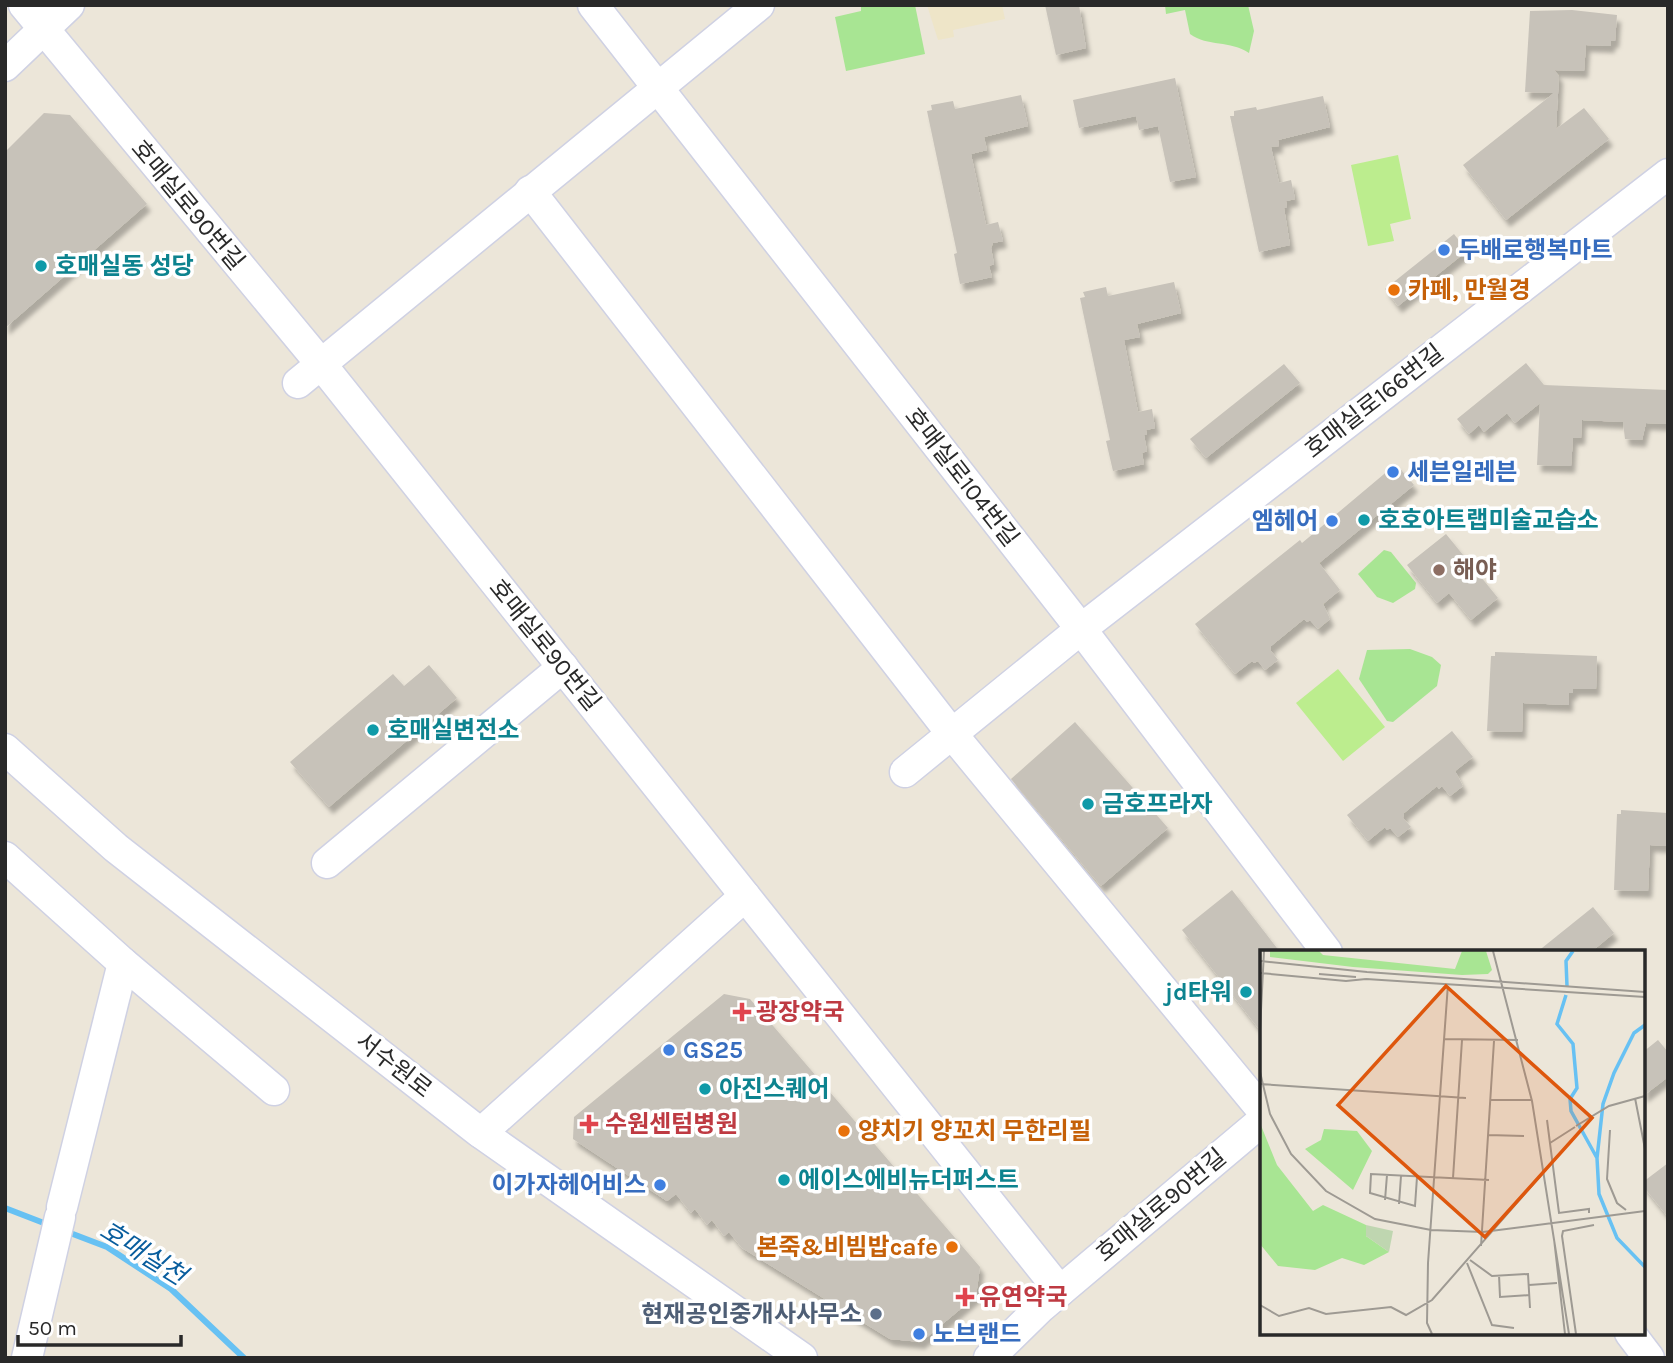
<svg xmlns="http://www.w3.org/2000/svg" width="1673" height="1363" font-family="Karla,'Noto Sans KR',sans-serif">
<defs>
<filter id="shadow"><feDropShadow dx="4" dy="7" stdDeviation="2" flood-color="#0004"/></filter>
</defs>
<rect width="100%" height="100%" fill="#ece6d9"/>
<!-- education -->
<path fill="#eee5c8" d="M 927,5 L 1002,5 L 1005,19 L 953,30 L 954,37 L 938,40 Z"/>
<!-- green -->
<g fill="#a8e593">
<path d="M 861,5 L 915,5 L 925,54 L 846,71 L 835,17 L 861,11 Z"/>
<path d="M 1165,5 L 1248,5 L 1254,31 L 1249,53 C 1230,40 1208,47 1190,34 L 1185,10 L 1166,14 Z"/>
<path d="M 1384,550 L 1391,552 L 1416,583 L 1415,589 L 1393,603 L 1377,597 L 1358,574 Z"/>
<path d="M 1410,649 L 1432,657 L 1441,665 L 1437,686 L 1393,722 L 1387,721 L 1359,679 L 1367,650 Z"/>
</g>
<!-- pitch -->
<g fill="#bced8e">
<path d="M 1398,155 L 1411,219 L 1390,224 L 1394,241 L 1368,246 L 1351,165 Z"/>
<path d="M 1338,669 L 1385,727 L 1343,761 L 1296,703 Z"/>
</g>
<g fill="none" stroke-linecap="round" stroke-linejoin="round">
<!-- stream -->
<g stroke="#67c1f3" stroke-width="6">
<path d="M 5,1208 L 49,1225"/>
<path d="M 65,1231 L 107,1247 L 171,1289 L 244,1358"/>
</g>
</g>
<!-- building -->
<g fill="#c7c2b9" filter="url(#shadow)">
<path d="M 1045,5 L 1079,5 L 1086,48 L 1056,55 Z"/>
<path d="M 1572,10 L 1617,15 L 1615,41 L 1611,41 L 1611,46 L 1586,45 L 1584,71 L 1554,70 L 1559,76 L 1556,129 L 1584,108 L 1609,139 L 1506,220 L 1463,165 L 1554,93 L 1525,92 L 1530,11 Z"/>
<path d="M 1175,78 L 1196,177 L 1170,182 L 1158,126 L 1139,130 L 1136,116 L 1079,128 L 1073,100 Z"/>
<path d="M 1021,95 L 1028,126 L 984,137 L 987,150 L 971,154 L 986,225 L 998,222 L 1003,241 L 993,243 L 991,248 L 994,264 L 989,266 L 992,277 L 960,284 L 954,254 L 957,253 L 927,111 L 932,110 L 931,105 L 953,101 L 955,109 Z"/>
<path d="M 1323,96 L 1330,127 L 1278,140 L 1279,146 L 1271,147 L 1279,183 L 1291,180 L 1295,199 L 1286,201 L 1287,207 L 1284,208 L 1290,245 L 1259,252 L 1230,116 L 1234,116 L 1234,111 L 1256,107 L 1257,110 Z"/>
<path d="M 44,113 L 70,115 L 147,204 L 5,328 L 5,152 Z"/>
<path d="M 1454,234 L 1467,251 L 1398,306 L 1385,289 Z"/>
<path d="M 1174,282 L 1181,313 L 1137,324 L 1140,337 L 1124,340 L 1138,412 L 1152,409 L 1155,428 L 1146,430 L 1147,435 L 1144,435 L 1147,451 L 1142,453 L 1144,464 L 1113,471 L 1106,441 L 1110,440 L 1080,298 L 1085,297 L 1083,292 L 1106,287 L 1108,296 Z"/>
<path d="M 1526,363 L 1544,385 L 1668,390 L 1668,424 L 1646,423 L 1642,440 L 1625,439 L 1623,422 L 1582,420 L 1581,438 L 1573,438 L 1571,466 L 1537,465 L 1540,403 L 1515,423 L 1507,413 L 1484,432 L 1479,425 L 1469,434 L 1457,419 Z"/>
<path d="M 1284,364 L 1300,383 L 1206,458 L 1190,439 Z"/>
<path d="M 1396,464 L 1414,485 L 1319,563 L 1340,590 L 1323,604 L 1330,619 L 1318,629 L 1310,620 L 1307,622 L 1304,619 L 1271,646 L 1271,651 L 1278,660 L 1265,670 L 1258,661 L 1254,663 L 1252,661 L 1235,674 L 1195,624 L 1300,540 L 1302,543 Z"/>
<path d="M 1446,534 L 1498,598 L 1471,620 L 1449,593 L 1437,603 L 1407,565 Z"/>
<path d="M 1495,652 L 1597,656 L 1596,689 L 1573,689 L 1573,693 L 1569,693 L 1569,705 L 1523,703 L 1522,732 L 1487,731 L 1491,656 L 1495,656 Z"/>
<path d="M 429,665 L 457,698 L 329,807 L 290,762 L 393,674 L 404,686 Z"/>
<path d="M 1075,722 L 1168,828 L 1101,886 L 1011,779 Z"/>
<path d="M 1452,731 L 1473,757 L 1455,771 L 1463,786 L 1450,796 L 1442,786 L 1439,789 L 1437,786 L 1404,813 L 1403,818 L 1411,827 L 1398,837 L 1390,828 L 1387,830 L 1385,827 L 1368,841 L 1347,815 Z"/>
<path d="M 1621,810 L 1668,813 L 1668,846 L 1650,845 L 1648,891 L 1614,890 L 1617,814 L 1621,814 Z"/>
<path d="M 1232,890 L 1280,952 L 1262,952 L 1262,1033 L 1182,930 Z"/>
<path d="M 1593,907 L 1614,933 L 1591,952 L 1537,952 Z"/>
<path d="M 724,994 L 750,999 L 980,1267 L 976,1296 L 921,1342 L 890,1339 L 742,1248 L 729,1232 L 724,1236 L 712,1220 L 707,1225 L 695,1209 L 691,1213 L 676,1194 L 667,1201 L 573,1139 L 574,1117 Z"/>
<path d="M 1658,1040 L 1668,1052 L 1668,1077 L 1643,1096 L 1643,1052 Z"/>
<path d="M 1668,1163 L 1668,1217 L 1643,1186 L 1643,1182 Z"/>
</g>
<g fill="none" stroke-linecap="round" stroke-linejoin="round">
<defs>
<g id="minor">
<path d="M 24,5 L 321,364 L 1060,1291"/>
<path d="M 593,5 L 1081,629 L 1327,952"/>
<path d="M 5,66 L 69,5"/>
<path d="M 530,191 L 952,734 L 1262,1110"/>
<path d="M 298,383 L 759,5"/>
<path d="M 5,749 L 116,848 L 478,1131 L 802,1358"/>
<path d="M 905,772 L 1081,629 L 1668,174"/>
<path d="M 5,857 L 123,963 L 274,1090"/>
<path d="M 327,863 L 563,667"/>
<path d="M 481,1133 L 745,896"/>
<path d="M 62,1207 L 123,963"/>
<path d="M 1630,1333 L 1649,1358"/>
<path d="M 27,1358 L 60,1217"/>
<path d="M 989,1358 L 1040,1308 L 1262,1121"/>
</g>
</defs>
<!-- minor casing -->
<use href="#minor" stroke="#cfd1e3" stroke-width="33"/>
<!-- minor -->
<use href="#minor" stroke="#fff" stroke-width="30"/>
</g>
<!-- markers -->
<g fill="#3f7fe0" stroke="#fff" stroke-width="2.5">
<circle cx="1444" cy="250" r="7"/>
<circle cx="1393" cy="472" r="7"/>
<circle cx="1332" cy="521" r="7"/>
<circle cx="669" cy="1050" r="7"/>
<circle cx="660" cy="1185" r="7"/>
<circle cx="919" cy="1334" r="7"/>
</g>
<g fill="#0f9aa8" stroke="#fff" stroke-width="2.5">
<circle cx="41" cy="266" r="7"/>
<circle cx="1364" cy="520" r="7"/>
<circle cx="373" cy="730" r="7"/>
<circle cx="1088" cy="804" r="7"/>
<circle cx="1246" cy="992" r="7"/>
<circle cx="705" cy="1089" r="7"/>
<circle cx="784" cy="1180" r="7"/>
</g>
<g fill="#e8710a" stroke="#fff" stroke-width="2.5">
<circle cx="1394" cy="290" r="7"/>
<circle cx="844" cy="1131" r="7"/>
<circle cx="952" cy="1247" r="7"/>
</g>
<circle fill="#8d6e63" stroke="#fff" stroke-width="2.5" cx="1439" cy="570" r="7"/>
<g fill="#e0444e" stroke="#fff" stroke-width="2.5">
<path d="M738.5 1001.5h7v7h7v7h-7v7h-7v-7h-7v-7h7z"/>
<path d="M585.5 1113.5h7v7h7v7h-7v7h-7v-7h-7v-7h7z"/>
<path d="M961.5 1286.5h7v7h7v7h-7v7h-7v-7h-7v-7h7z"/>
</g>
<circle fill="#5c6f8a" stroke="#fff" stroke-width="2.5" cx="876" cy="1314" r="7"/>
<g text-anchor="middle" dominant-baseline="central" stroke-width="7" stroke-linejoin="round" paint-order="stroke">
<!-- street labels -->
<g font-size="24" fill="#292929" stroke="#fff">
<text transform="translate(188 205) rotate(50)">호매실로90번길</text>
<text transform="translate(1374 401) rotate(-38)">호매실로166번길</text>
<text transform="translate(962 477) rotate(52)">호매실로104번길</text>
<text transform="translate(545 645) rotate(51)">호매실로90번길</text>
<text transform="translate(394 1065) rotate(38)">서수원로</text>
<text transform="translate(1161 1205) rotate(-40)">호매실로90번길</text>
</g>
<!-- shop labels -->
<g font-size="24" font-weight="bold" fill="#366cbe" stroke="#fff" text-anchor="start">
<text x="1458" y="250">두배로행복마트</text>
<text x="1407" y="472">세븐일레븐</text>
<text x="1318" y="521" text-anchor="end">엠헤어</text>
<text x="683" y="1050">GS25</text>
<text x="646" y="1185" text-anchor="end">이가자헤어비스</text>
<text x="933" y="1334">노브랜드</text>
</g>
<!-- culture labels -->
<g font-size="24" font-weight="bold" fill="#0d838f" stroke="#fff" text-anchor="start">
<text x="55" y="266">호매실동 성당</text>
<text x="1378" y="520">호호아트랩미술교습소</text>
<text x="387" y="730">호매실변전소</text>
<text x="1102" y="804">금호프라자</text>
<text x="1232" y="992" text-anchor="end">jd타워</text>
<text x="719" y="1089">아진스퀘어</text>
<text x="798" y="1180">에이스에비뉴더퍼스트</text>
</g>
<!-- food labels -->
<g font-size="24" font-weight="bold" fill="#c56008" stroke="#fff" text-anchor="start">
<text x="1408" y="290">카페, 만월경</text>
<text x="858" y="1131">양치기 양꼬치 무한리필</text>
<text x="938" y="1247" text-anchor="end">본죽&amp;비빔밥cafe</text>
</g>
<!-- education labels -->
<g font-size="24" font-weight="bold" fill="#785e54" stroke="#fff" text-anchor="start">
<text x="1453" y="570">해야</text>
</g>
<!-- health labels -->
<g font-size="24" font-weight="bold" fill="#be3a42" stroke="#fff" text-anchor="start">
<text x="756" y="1012">광장약국</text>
<text x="605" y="1124">수원센텀병원</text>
<text x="979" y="1297">유연약국</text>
</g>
<!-- service labels -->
<g font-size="24" font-weight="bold" fill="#4e5e75" stroke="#fff" text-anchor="end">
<text x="862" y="1314">현재공인중개사사무소</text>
</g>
<!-- water labels -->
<g font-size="26" font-style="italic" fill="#085d9d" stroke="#fff">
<text transform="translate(143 1253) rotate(32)">호매실천</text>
</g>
</g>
<!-- overview -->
<g transform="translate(1260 950)">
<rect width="385" height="385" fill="#ece6d9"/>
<path d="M 10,1 L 59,1 L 63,5 L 195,19 L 202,1 L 226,1 L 232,20 L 228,24 L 202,25 L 93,17 L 10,7 ZM 0,173 L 17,215 L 53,261 L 63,255 L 106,275 L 106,286 L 129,302 L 104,315 L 82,308 L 55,320 L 18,316 L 0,294 ZM 64,179 L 97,181 L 112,201 L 93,240 L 45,199 L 61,190 Z" fill="#a8e593"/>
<path d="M 106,275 L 133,281 L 129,302 L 106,286 Z" fill="#bfd6b0"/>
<path fill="none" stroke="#67c1f3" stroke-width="3.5" d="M 307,36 L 306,11 L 313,1M 306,45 L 297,74 L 313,94 L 317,138 L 310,149 L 311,161 L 337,208M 385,75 L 374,83 L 354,123 L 343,154 L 337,208 L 339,244 L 357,288 L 385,317"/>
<path fill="none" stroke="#9e9a93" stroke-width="2" d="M 233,1 L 272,151 L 309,384M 0,11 L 107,22M 107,22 L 385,42M 0,23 L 86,31 L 106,29M 59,24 L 96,27M 106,29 L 385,47M 0,80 L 4,1M 184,89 L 258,90M 0,122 L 10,164 L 31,204 L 66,241 L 115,269 L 171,280 L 223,282 L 385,261M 0,134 L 206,148M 375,148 L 385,199M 230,150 L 272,150M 287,170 L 299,263 L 329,259 L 329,263M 316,176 L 349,156 L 385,146M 350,180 L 347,229 L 357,253 L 366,260M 228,185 L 264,186M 290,193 L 315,177M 157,227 L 155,256 L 110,243 L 111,224 L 229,230M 193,228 L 202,90M 125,250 L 127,225M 139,254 L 141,226M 294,289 L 305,384M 221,296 L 234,91M 210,310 L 232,326 L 268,324 L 270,358M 207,313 L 232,375 L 254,378M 239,325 L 240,347 L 270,345M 269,335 L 297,333M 0,355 L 19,366 L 49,358 L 66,364 L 131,357 L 146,365 L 172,350 L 283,223M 172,384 L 167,373 L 168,313 L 188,34M 316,384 L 302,286 L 303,281 L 334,275"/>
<path fill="#de570d" fill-opacity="0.15" stroke="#de570d" stroke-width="3.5" d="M 186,36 L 332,168 L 225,287 L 78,155 Z"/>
<rect width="385" height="385" fill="none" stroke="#292929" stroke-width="3.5"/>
</g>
<!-- border -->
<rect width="1673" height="1363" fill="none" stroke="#292929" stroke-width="14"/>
<!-- scale -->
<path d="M18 1335v10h163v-10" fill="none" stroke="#292929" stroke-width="3.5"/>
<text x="28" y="1335" font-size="21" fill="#292929" stroke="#ffffff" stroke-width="5" paint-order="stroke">50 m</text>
</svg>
